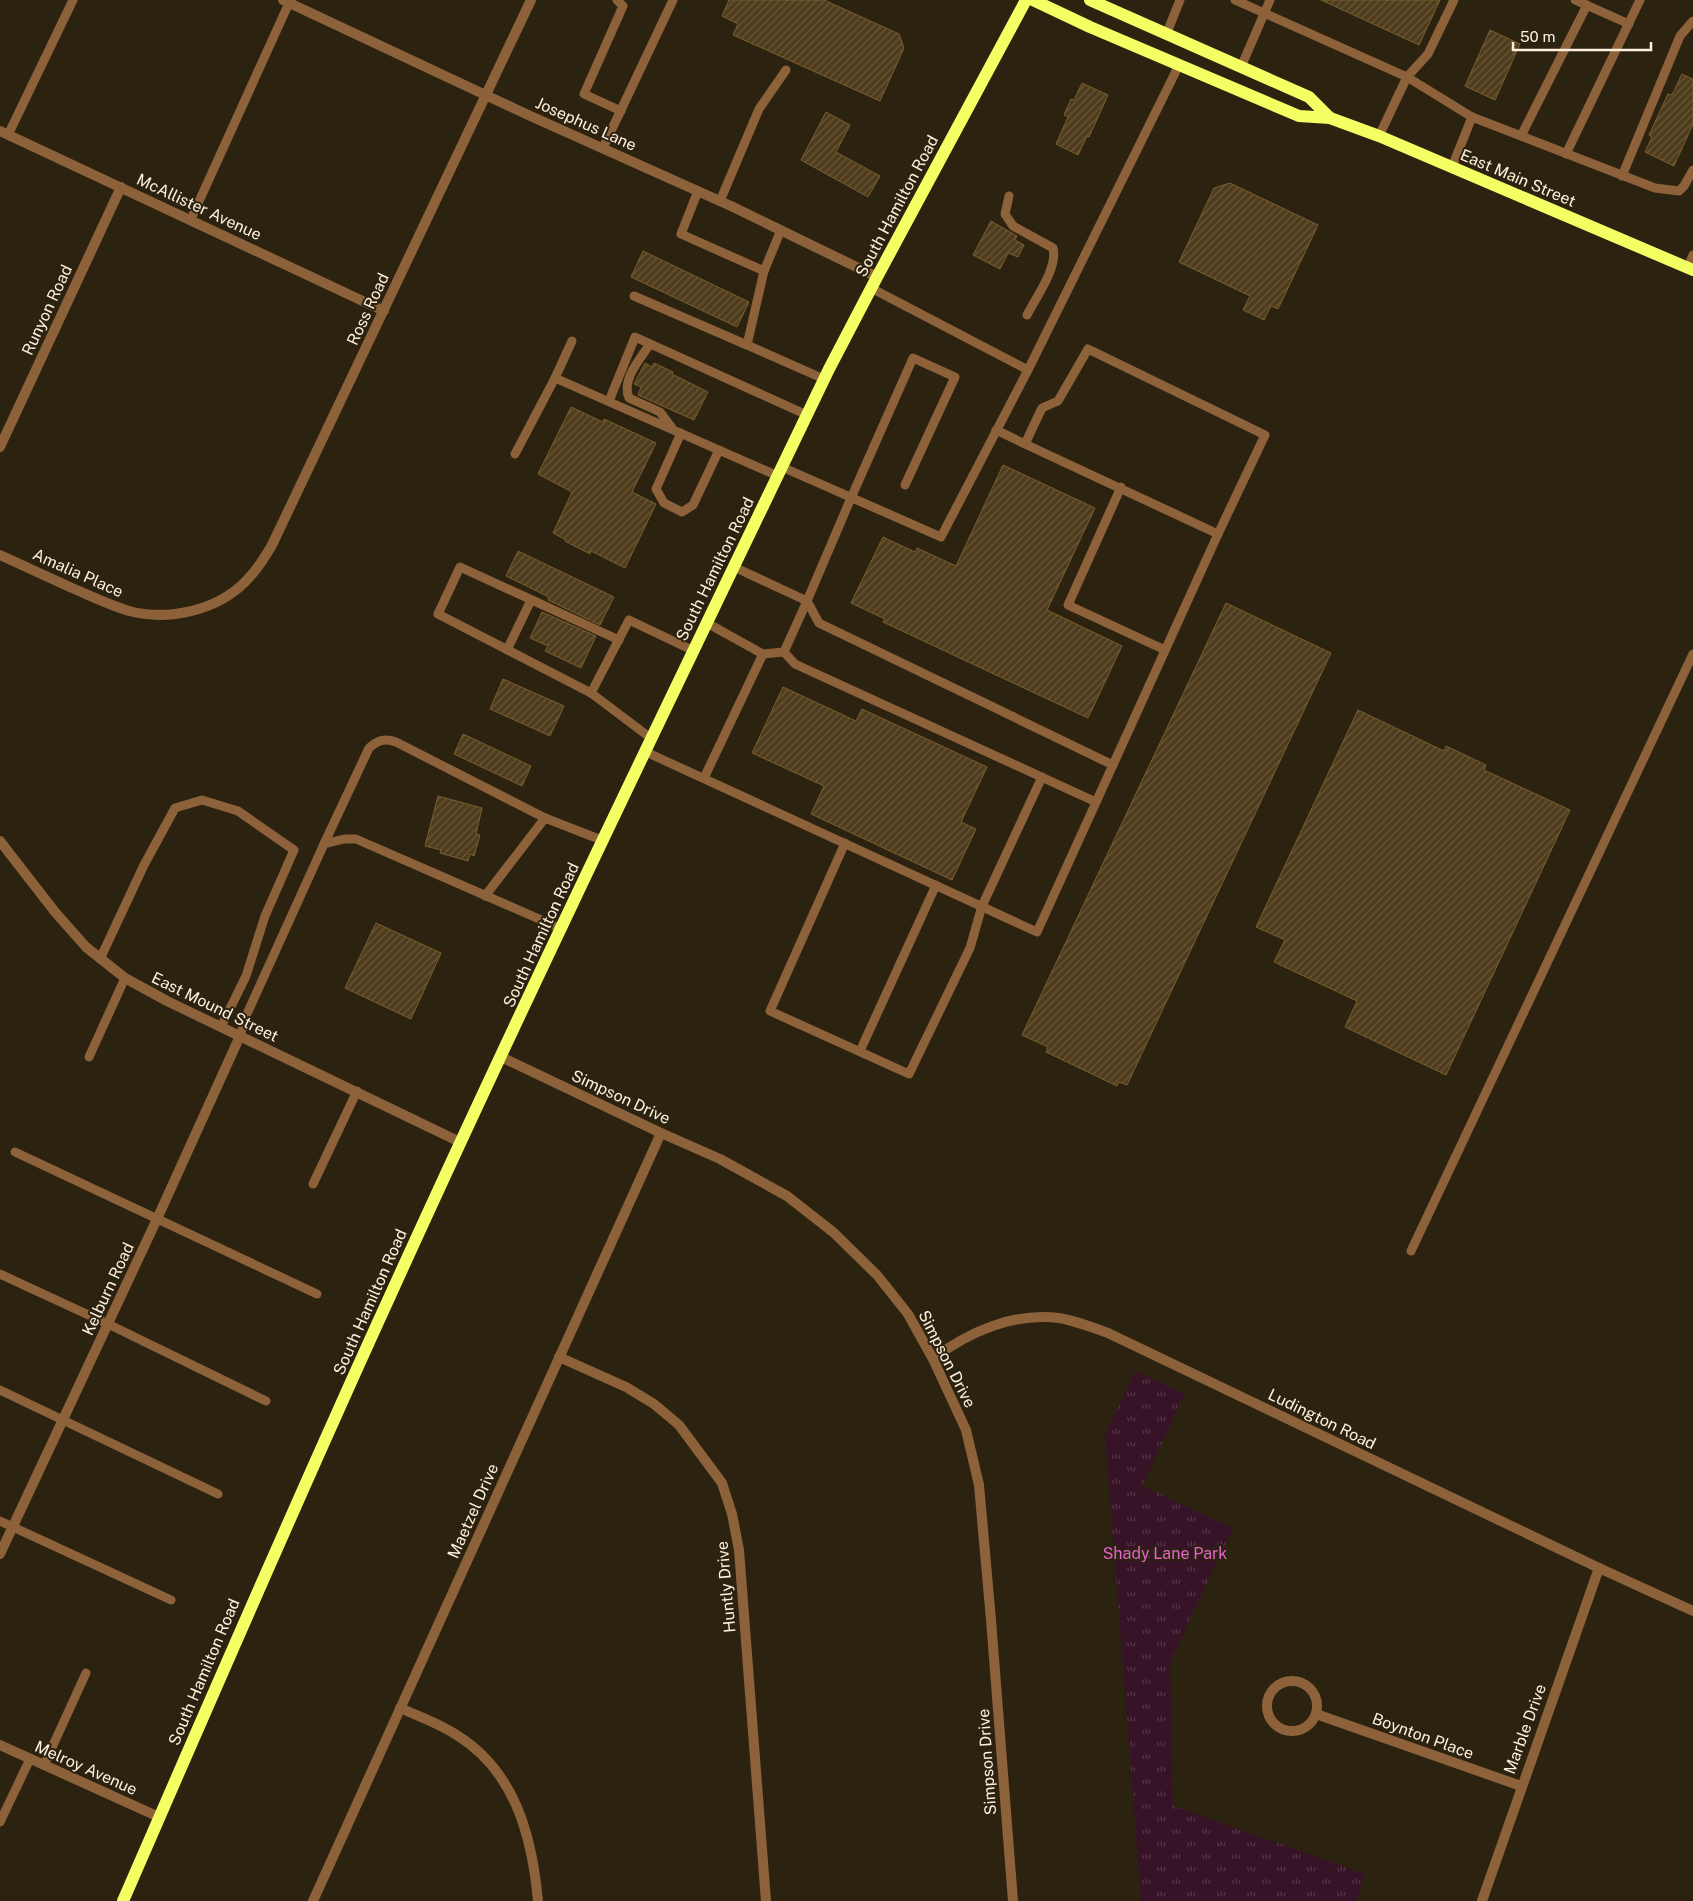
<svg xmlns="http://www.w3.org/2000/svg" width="1693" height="1901" font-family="'Public Sans',sans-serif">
<defs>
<pattern id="grass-tufts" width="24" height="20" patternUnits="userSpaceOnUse" patternTransform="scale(1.25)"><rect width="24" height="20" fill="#371328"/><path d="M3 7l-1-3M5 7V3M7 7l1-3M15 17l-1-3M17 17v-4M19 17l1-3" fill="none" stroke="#553647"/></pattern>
<pattern id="building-hatch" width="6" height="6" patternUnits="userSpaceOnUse" patternTransform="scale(1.25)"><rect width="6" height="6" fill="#4e3c1c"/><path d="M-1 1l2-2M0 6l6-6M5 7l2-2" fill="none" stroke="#69583c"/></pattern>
</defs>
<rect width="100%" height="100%" fill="#2c2210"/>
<!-- grass -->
<path fill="url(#grass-tufts)" d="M 1135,1371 L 1185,1394 L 1142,1486 L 1233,1528 L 1170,1662 L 1173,1806 L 1365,1874 L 1356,1901 L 1141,1901 L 1105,1435 Z"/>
<!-- building -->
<g fill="url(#building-hatch)" stroke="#7b5f2d">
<path d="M 729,0 L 824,0 L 899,34 L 904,48 L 880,101 L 733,35 L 738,24 L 722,16 Z"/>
<path d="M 1321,0 L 1440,0 L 1419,45 Z"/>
<path d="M 1490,30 L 1520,44 L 1495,100 L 1465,86 Z"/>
<path d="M 1682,74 L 1693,79 L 1693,124 L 1674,166 L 1645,152 L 1652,137 L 1649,135 L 1668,94 L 1672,95 Z"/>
<path d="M 1082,83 L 1108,95 L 1089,137 L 1087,136 L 1078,155 L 1056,144 L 1068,117 L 1064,115 L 1071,99 L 1074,100 Z"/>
<path d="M 826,112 L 850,125 L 836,152 L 880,176 L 868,197 L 801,160 Z"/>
<path d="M 1230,183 L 1318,225 L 1278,309 L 1271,306 L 1264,320 L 1243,310 L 1250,296 L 1179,262 L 1214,188 Z"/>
<path d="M 991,221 L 1017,236 L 1015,240 L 1024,245 L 1018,257 L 1008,253 L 1000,269 L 973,255 Z"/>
<path d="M 643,251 L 749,302 L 737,327 L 631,277 Z"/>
<path d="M 645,363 L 652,367 L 654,363 L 673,372 L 672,374 L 708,392 L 694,420 L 638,395 L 641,387 L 634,384 Z"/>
<path d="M 571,407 L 603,422 L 604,419 L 656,443 L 632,492 L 656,504 L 625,568 L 591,551 L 590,554 L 565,541 L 566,540 L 553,533 L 572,492 L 538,474 Z"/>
<path d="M 1003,465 L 1095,508 L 1047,610 L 1122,646 L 1088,718 L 883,622 L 885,619 L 851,603 L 883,537 L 915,552 L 917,548 L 956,566 Z"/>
<path d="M 518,551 L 614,597 L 600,625 L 548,600 L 549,597 L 506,576 Z"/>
<path d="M 1226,603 L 1331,653 L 1127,1085 L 1119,1082 L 1117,1086 L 1046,1052 L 1048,1047 L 1022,1035 Z"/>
<path d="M 542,612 L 596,636 L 581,668 L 545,651 L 548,646 L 530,638 Z"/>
<path d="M 503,679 L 564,706 L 550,736 L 490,709 Z"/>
<path d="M 783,687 L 856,721 L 862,709 L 987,767 L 961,822 L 976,829 L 952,880 L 811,814 L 824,786 L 752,753 Z"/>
<path d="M 1358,710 L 1444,751 L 1446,746 L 1486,765 L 1484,770 L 1570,810 L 1446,1075 L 1345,1027 L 1357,1001 L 1274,962 L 1285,940 L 1256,927 Z"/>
<path d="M 463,734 L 531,766 L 522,786 L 454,754 Z"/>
<path d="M 438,796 L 482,808 L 476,834 L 480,835 L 474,856 L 470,854 L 468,861 L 440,853 L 441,850 L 425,846 Z"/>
<path d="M 376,923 L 441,953 L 411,1019 L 345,988 Z"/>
</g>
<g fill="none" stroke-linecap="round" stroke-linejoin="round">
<!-- service -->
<g stroke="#8d623a" stroke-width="9">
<path d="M 617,0 L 623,6 L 584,94 L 621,111"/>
<path d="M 1235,0 L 1407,77 L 1379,136"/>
<path d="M 1575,0 L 1629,24"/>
<path d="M 1166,35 L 1180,0"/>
<path d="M 1241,67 L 1270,0"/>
<path d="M 1472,117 L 1655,188 L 1679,191 L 1684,186 L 1693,170"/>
<path d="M 8,135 L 73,0"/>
<path d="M 1521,136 L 1587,5"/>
<path d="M 603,148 L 673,0"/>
<path d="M 1566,154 L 1640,0"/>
<path d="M 1452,167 L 1472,117 L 1407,77 L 1428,54 L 1454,0"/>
<path d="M 1622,176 L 1680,36 L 1693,21"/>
<path d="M 698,191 L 681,234 L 764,271 L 747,345 L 824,379"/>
<path d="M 1009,196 L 1005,214 L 1013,226 L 1053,248 C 1058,268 1036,297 1027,315"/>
<path d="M 720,201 L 759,109 L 786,70"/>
<path d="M 191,219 L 289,3"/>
<path d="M 1688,267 L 1693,255"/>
<path d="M 764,271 L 781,230"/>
<path d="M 871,288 L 1028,370 L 1179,65"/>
<path d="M 634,296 L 747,345"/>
<path d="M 650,344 C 640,359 621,380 629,398 L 660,412 L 672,428"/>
<path d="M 555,378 L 572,341"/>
<path d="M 609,401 L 635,337 L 807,415"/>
<path d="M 681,433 L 656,489 L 664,503 L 682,512 L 693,505 L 719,450"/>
<path d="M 1025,444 L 1218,534"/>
<path d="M 515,454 L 555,378 L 778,476"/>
<path d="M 782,467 L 941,537 L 1028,370"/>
<path d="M 1121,487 L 1068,605 L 1165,650"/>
<path d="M 734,567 L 807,601 L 851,498 L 913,358 L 955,377 L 905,485"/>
<path d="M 807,601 L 819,623 L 1113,765"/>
<path d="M 507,650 L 531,600"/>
<path d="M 784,652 L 795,664 L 1096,802"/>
<path d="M 763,654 L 784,652 L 807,601"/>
<path d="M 591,693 L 438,614 L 460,567 L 619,640"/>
<path d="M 652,739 L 591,693 L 629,620 L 694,651"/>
<path d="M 646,752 L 1037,932 L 1218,534 L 1265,435 L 1088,349 L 1058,401 L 1042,408 L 1025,444 L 996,430"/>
<path d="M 704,778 L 763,654 L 707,623"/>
<path d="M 845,843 L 770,1011 L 909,1074 L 970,948 L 982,906 L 1042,777"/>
<path d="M 324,844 L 369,748 C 378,740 385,738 396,742 L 545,818"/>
<path d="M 485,896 L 545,818 L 604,841"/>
<path d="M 100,959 L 144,865 L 175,808 L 202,800 L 238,811 L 294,850 L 265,916 L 246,976 L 221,1027"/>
<path d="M 240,1036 L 246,1016 L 324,844 L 344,839 L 356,839 L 562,929"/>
<path d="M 860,1051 L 936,885"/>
<path d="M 89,1057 L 125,978"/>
<path d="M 15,1152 L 317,1294"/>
<path d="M 313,1184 L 357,1091"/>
<path d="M 1411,1251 L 1693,654"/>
<path d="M 0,1274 L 108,1324 L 266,1401"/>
<path d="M 0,1390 L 218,1494"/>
<path d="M 0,1521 L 171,1600"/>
<path d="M 44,1765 L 86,1673"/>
<path d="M 0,1822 L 30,1759"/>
</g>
<!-- minor -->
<g stroke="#8d623a" stroke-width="10">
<path d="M 283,0 L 526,114 L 731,206 L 877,277"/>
<path d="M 0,131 L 384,311"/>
<path d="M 0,447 L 121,187"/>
<path d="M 0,555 C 24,566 48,577 72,588 C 91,596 109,605 129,611 C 168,621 216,611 245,582 C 256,571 264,559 272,545 L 531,0"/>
<path d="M 0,841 L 55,912 L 86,947 L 125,978 L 167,1001 L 460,1142"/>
<path d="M 501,1057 L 661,1133 L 720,1159 L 787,1196 L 833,1232 L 877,1275 L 908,1314 L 933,1359 L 966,1430 L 979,1485 L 991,1620 L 1013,1901"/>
<path d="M 559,1357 L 626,1387 L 654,1404 L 679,1425 L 722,1483 L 732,1514 L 739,1550 L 766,1901"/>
<path d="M 933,1359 C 968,1332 1014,1312 1059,1318 C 1076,1321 1092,1327 1108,1333 L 1599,1568 L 1693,1611"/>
<path d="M 0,1554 L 157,1219 L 240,1036"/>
<circle cx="1292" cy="1706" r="25"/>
<path d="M 400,1708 C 418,1716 438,1723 455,1734 C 515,1770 532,1836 538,1901"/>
<path d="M 1316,1714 L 1521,1786"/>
<path d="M 0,1745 L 159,1817"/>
<path d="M 313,1901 L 661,1133"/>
<path d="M 1482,1901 L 1599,1568"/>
</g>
<!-- primary -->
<g stroke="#f3ff63" stroke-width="12">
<path d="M 1033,0 L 1090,27 L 1299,116 L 1330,118 L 1379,136 L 1693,270"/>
<path d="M 1090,0 L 1309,97 L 1330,118"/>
<path d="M 123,1901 C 211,1699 298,1497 390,1296 C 531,985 681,677 829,369 L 877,277 L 1026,0"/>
</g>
</g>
<g text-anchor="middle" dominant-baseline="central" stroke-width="4" stroke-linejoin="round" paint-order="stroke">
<!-- street labels -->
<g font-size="16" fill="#fff0dc" stroke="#2c2210">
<text transform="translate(586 124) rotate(24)">Josephus Lane</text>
<text transform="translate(1518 178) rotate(23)">East Main Street</text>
<text transform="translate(897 206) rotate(-62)">South Hamilton Road</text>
<text transform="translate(199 207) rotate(25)">McAllister Avenue</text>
<text transform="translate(368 309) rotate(-65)">Ross Road</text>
<text transform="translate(47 310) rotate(-65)">Runyon Road</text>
<text transform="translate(715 569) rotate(-64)">South Hamilton Road</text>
<text transform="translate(78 573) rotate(24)">Amalia Place</text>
<text transform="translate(541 935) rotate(-65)">South Hamilton Road</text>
<text transform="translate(215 1007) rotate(26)">East Mound Street</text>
<text transform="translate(621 1097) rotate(25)">Simpson Drive</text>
<text transform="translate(108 1289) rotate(-65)">Kelburn Road</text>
<text transform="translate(370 1302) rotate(-66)">South Hamilton Road</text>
<text transform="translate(947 1359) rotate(63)">Simpson Drive</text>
<text transform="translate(1322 1419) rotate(26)">Ludington Road</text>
<text transform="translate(473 1511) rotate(-66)">Maetzel Drive</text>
<text transform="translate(726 1587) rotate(-95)">Huntly Drive</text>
<text transform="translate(204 1672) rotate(-67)">South Hamilton Road</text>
<text transform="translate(1525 1729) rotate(-70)">Marble Drive</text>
<text transform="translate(1423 1736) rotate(20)">Boynton Place</text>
<text transform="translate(987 1762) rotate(-94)">Simpson Drive</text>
<text transform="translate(86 1768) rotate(24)">Melroy Avenue</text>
</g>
<!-- park labels -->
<g font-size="16" fill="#e561cb" stroke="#2c2210">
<text x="1165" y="1553">Shady Lane Park</text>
</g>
</g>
<!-- scale -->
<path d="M1513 42v8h138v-8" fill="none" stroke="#fff0dc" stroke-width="2.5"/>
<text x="1520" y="42" font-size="15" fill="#fff0dc" stroke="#2c2210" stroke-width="4" paint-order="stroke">50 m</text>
</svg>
